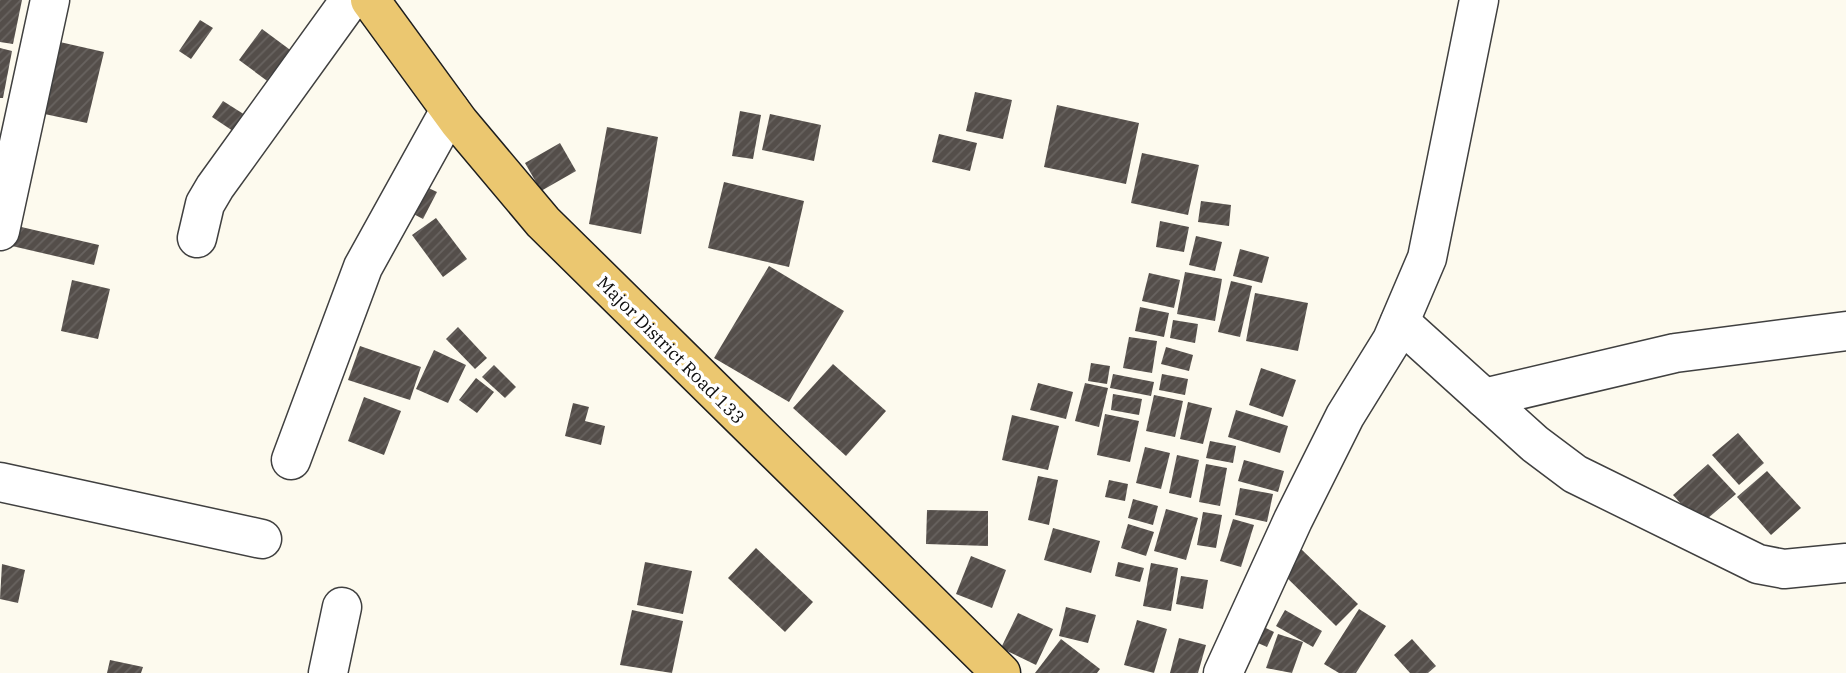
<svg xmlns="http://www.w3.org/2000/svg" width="1846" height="673" font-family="'IBM Plex Serif',serif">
<defs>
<pattern id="building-hatch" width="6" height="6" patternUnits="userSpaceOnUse" patternTransform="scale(1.75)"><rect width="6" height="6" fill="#544e4a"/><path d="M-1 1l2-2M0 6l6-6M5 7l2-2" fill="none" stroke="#686360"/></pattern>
</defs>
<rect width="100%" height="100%" fill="#fdfaee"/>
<!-- building -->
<g fill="url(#building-hatch)">
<path d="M 0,0 L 22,0 L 13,44 L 0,42 Z"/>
<path d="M 200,20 L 213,28 L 191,59 L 179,51 Z"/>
<path d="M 262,29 L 293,52 L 270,83 L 239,60 Z"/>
<path d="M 51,40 L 104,52 L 87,123 L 35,112 Z"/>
<path d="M 0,48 L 12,51 L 3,98 L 0,98 Z"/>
<path d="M 975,92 L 1012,100 L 1003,139 L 966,131 Z"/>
<path d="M 223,101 L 253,120 L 242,137 L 212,117 Z"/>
<path d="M 1057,105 L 1139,123 L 1126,184 L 1044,167 Z"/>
<path d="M 740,111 L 761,115 L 753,159 L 732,156 Z"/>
<path d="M 770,114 L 821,125 L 814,161 L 762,150 Z"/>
<path d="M 607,127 L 658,137 L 641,234 L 589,224 Z"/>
<path d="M 939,134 L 977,143 L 970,171 L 932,162 Z"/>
<path d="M 560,143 L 576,171 L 541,191 L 525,163 Z"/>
<path d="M 1142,153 L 1199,165 L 1188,215 L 1131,203 Z"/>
<path d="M 724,182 L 804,201 L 789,267 L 708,248 Z"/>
<path d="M 418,183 L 437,192 L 423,219 L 404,209 Z"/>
<path d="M 1201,201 L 1231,205 L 1229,226 L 1198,222 Z"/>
<path d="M 436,218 L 467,259 L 443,277 L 412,235 Z"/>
<path d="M 1160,221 L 1189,227 L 1184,252 L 1156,247 Z"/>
<path d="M 17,226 L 99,245 L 94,265 L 12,246 Z"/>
<path d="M 1196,236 L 1222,242 L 1215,271 L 1189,265 Z"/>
<path d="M 1240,249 L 1269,257 L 1262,283 L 1233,276 Z"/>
<path d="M 769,266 L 844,311 L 789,402 L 714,358 Z"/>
<path d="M 1185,272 L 1222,279 L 1215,321 L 1177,314 Z"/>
<path d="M 1149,273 L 1180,280 L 1174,308 L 1142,301 Z"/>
<path d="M 72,280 L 110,289 L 98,339 L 61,331 Z"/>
<path d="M 1231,281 L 1252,286 L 1240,337 L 1218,332 Z"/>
<path d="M 1255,293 L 1308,303 L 1298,351 L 1246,341 Z"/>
<path d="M 1140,307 L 1169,313 L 1164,337 L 1135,331 Z"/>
<path d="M 1173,320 L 1198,324 L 1195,343 L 1170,338 Z"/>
<path d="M 458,327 L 487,358 L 475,369 L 446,339 Z"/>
<path d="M 1129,337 L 1157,341 L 1152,373 L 1123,368 Z"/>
<path d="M 360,346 L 421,367 L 410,400 L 348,380 Z"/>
<path d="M 1166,347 L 1193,355 L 1189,371 L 1161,364 Z"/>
<path d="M 434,350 L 466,365 L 448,403 L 416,389 Z"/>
<path d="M 1091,363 L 1110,366 L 1107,384 L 1088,381 Z"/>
<path d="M 833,364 L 886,411 L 846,456 L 793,408 Z"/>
<path d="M 494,365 L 516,387 L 505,398 L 482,377 Z"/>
<path d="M 1261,368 L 1296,380 L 1283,417 L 1249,405 Z"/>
<path d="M 1113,374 L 1154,382 L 1151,396 L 1110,388 Z"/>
<path d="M 1162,374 L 1188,379 L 1185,395 L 1159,390 Z"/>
<path d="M 476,378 L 494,392 L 477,413 L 459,400 Z"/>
<path d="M 1038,383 L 1073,392 L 1066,419 L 1030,410 Z"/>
<path d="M 1085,383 L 1108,388 L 1099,427 L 1075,421 Z"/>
<path d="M 1113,394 L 1142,399 L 1139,415 L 1111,410 Z"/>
<path d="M 1154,395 L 1183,401 L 1175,437 L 1146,431 Z"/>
<path d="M 364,397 L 401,411 L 384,455 L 348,441 Z"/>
<path d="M 1188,402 L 1212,408 L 1203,444 L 1180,439 Z"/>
<path d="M 573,403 L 589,407 L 585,421 L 605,426 L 601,445 L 565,436 Z"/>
<path d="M 1236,410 L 1288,426 L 1280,453 L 1228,437 Z"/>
<path d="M 1105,414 L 1139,421 L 1130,462 L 1097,455 Z"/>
<path d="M 1012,415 L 1059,426 L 1048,470 L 1002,460 Z"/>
<path d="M 1738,433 L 1764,463 L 1739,485 L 1712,455 Z"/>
<path d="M 1210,441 L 1236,446 L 1233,463 L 1206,458 Z"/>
<path d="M 1145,447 L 1170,453 L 1161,489 L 1136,483 Z"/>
<path d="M 1177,455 L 1199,460 L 1191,498 L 1169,493 Z"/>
<path d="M 1244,460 L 1284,471 L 1278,492 L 1238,481 Z"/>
<path d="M 1206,464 L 1227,468 L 1220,506 L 1199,502 Z"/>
<path d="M 1708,464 L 1736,494 L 1700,525 L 1673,495 Z"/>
<path d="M 1767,471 L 1801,508 L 1771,535 L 1737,497 Z"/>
<path d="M 1038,476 L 1058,480 L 1049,525 L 1028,520 Z"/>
<path d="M 1109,480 L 1128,484 L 1125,501 L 1105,497 Z"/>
<path d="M 1240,488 L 1273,494 L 1267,522 L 1235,515 Z"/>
<path d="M 1133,499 L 1158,506 L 1153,525 L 1128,518 Z"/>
<path d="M 1166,509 L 1198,518 L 1186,560 L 1154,551 Z"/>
<path d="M 927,510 L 988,511 L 988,546 L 926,544 Z"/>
<path d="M 1203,512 L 1222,515 L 1216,548 L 1197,545 Z"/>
<path d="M 1233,519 L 1254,525 L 1241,567 L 1220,561 Z"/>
<path d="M 1128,524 L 1154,532 L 1146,556 L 1121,548 Z"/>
<path d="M 1053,528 L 1100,541 L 1091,573 L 1044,560 Z"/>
<path d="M 756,548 L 813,602 L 785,632 L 728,578 Z"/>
<path d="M 1300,548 L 1358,604 L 1336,626 L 1279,570 Z"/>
<path d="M 971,556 L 1006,570 L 992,608 L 956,594 Z"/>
<path d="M 645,562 L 692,571 L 683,614 L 637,605 Z"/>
<path d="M 1118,562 L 1144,568 L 1140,582 L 1115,576 Z"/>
<path d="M 1151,563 L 1178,568 L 1171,611 L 1143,606 Z"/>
<path d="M 2,564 L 25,570 L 18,603 L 0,599 Z"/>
<path d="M 1181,576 L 1208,580 L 1203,609 L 1176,604 Z"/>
<path d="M 1066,607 L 1096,615 L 1088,643 L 1059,636 Z"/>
<path d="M 1359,609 L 1386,626 L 1356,673 L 1339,673 L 1324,664 Z"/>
<path d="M 632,610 L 683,621 L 672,673 L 620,665 Z"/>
<path d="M 1285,610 L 1322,631 L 1313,647 L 1276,626 Z"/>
<path d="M 1018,613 L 1053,629 L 1036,665 L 1001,648 Z"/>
<path d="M 1137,620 L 1167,629 L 1154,673 L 1124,665 Z"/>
<path d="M 1249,620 L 1274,632 L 1267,647 L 1242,636 Z"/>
<path d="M 1278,634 L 1303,642 L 1292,673 L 1266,668 Z"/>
<path d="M 1179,638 L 1206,645 L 1198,673 L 1170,673 Z"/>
<path d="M 1061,639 L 1100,669 L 1097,673 L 1035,673 Z"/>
<path d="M 1412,639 L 1436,666 L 1428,673 L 1410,673 L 1394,655 Z"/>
<path d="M 110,660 L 143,667 L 141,673 L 107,673 Z"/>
</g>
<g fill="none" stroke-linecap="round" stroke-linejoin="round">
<defs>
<g id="minor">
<path d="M 0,231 L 50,0"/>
<path d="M 197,238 L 205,204 L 215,187 L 350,0"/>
<path d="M 1400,322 L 1535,444 L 1575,474 L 1758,564 L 1784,569 L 1846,563"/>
<path d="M 1484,398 L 1675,353 L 1846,331"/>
<path d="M 291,460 L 363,267 L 450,110"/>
<path d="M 0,482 L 262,539"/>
<path d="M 328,673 L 342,607"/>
<path d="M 1223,673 L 1293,520 L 1345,416 L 1392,340 L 1427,258 L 1479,0"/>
</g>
<path id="major" d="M 370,0 L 459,122 L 543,222 L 1001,673"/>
</defs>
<!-- minor casing -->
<use href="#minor" stroke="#404040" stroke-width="41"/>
<!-- major casing -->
<use href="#major" stroke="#1e1e1e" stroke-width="41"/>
<!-- minor -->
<use href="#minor" stroke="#fff" stroke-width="38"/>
<!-- major -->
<use href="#major" stroke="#ebc770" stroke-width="38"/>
</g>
<g text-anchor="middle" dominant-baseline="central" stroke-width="7" stroke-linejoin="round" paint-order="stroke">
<!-- street labels -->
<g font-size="18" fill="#0d0d0d" stroke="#fff">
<text transform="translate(671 350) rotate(45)">Major District Road 133</text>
</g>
</g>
</svg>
